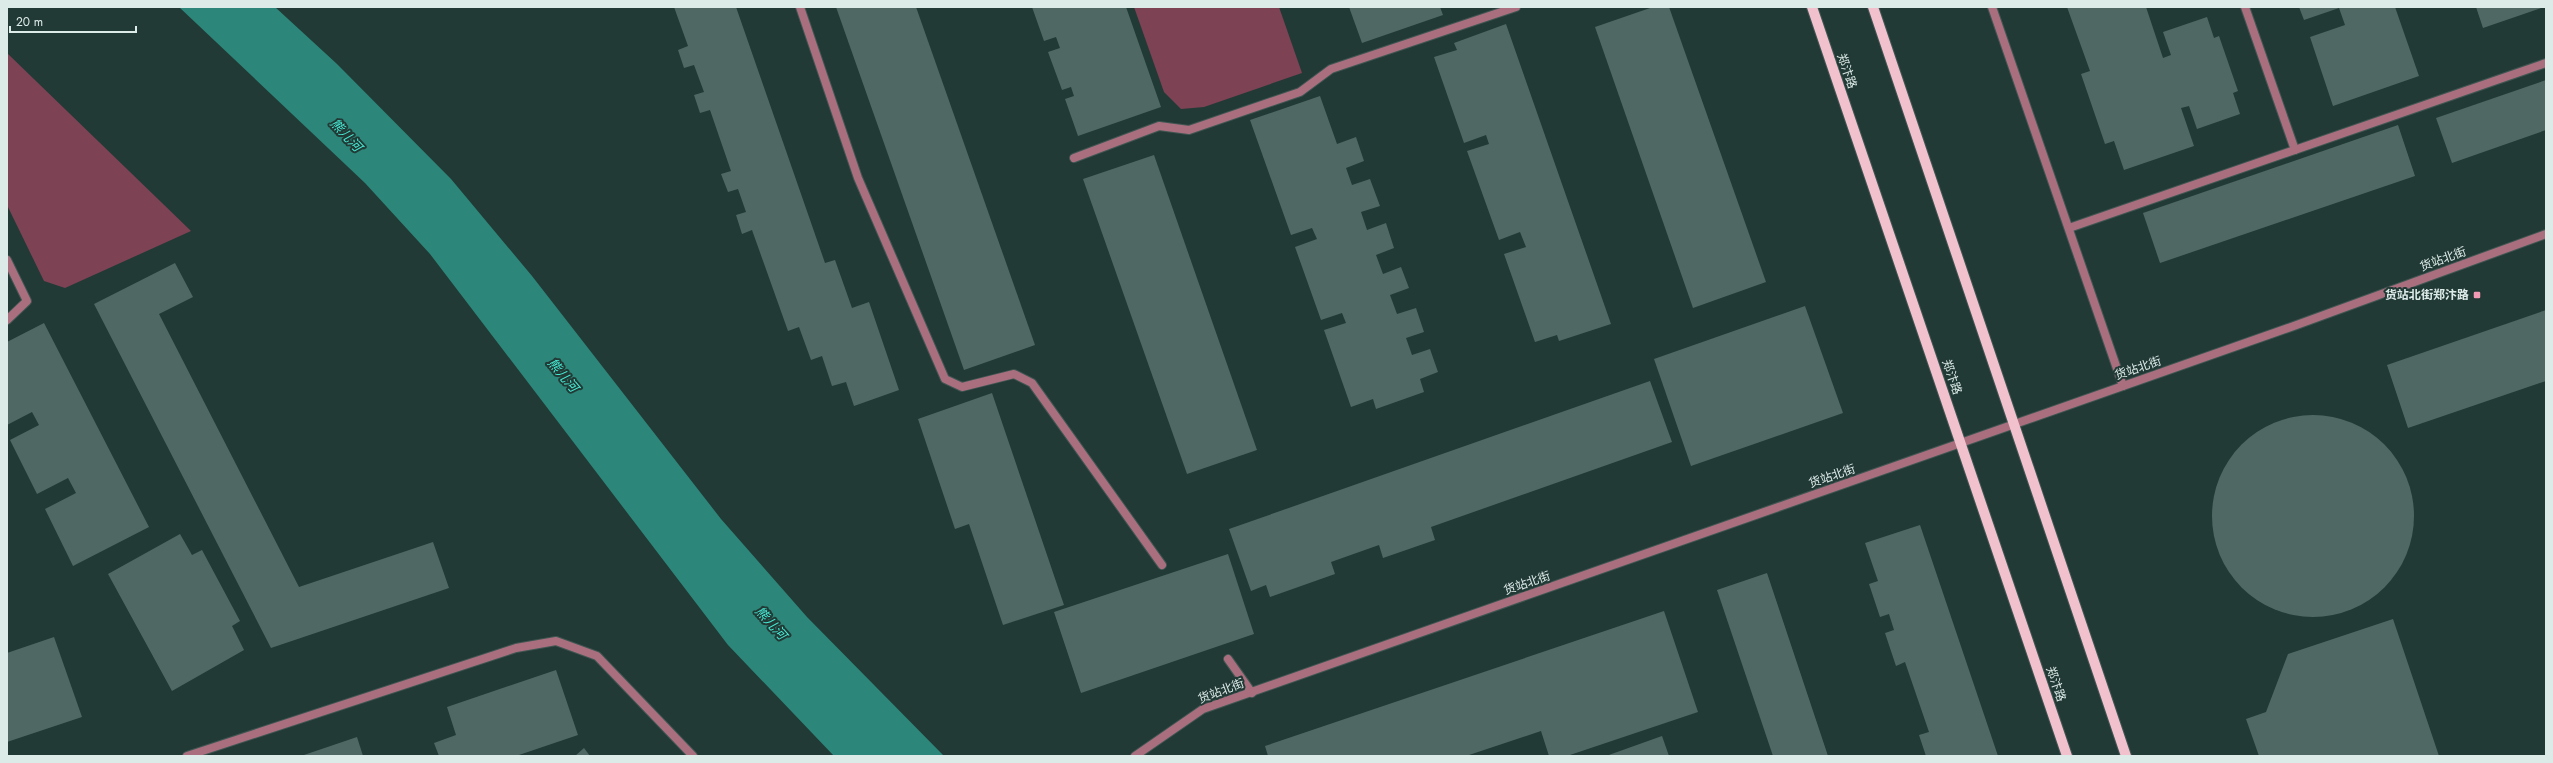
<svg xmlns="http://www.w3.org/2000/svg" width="2553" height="763" font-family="Jost,'Noto Sans SC',sans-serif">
<rect width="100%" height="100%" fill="#223a36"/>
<!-- green -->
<g fill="#7d4254">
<path d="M 1134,7 L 1279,7 L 1302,73 L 1204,107 L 1181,109 L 1164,92 Z"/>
<path d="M 7,53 L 191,231 L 65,288 L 44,281 L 7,205 Z"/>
</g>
<!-- water -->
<path fill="#2c877a" d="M 179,7 L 275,7 L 337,64 L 451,179 L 532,276 L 721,519 L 807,617 L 944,756 L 834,756 L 728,645 L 430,254 L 365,183 Z"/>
<!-- building -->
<g fill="#4f6863">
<path d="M 674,7 L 736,7 L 825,263 L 835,260 L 852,308 L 869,302 L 899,390 L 854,406 L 846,382 L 832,386 L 822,356 L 811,360 L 799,327 L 788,331 L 752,230 L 742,234 L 736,215 L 746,212 L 738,189 L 728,192 L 721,174 L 731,171 L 710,110 L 700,113 L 694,95 L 704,92 L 694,65 L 684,68 L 678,50 L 688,46 Z"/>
<path d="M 836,7 L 916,7 L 1035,345 L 964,370 Z"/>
<path d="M 1032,7 L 1126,7 L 1161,107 L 1078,136 L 1065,99 L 1074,96 L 1071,87 L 1062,90 L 1048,52 L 1060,48 L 1056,37 L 1044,41 Z"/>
<path d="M 1349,7 L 1440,7 L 1443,15 L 1362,43 Z"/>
<path d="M 1653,7 L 1669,7 L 1766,282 L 1693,308 L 1595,27 Z"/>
<path d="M 2067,7 L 2146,7 L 2163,58 L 2171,55 L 2163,32 L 2207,17 L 2214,38 L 2219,36 L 2238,91 L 2233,93 L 2240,114 L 2197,129 L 2189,106 L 2181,108 L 2194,146 L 2124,170 L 2114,141 L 2105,144 L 2081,74 L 2090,71 Z"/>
<path d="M 2299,7 L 2395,7 L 2419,76 L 2333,106 L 2310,37 L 2345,25 L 2339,8 L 2304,20 Z"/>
<path d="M 2476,7 L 2544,7 L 2483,28 Z"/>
<path d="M 1506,24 L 1611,324 L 1559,341 L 1557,335 L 1535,342 L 1504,254 L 1526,247 L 1520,232 L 1499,240 L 1467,151 L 1489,144 L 1486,135 L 1464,143 L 1434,57 L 1457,50 L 1454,43 Z"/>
<path d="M 2546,80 L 2546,130 L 2452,163 L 2436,118 Z"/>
<path d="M 1320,96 L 1337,144 L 1356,137 L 1364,161 L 1346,168 L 1352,185 L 1370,179 L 1380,206 L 1361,212 L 1367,230 L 1386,223 L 1394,248 L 1376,255 L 1383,274 L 1401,267 L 1409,288 L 1390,295 L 1397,314 L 1416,308 L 1424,332 L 1406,338 L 1412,355 L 1430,349 L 1438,372 L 1420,379 L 1424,392 L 1376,409 L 1373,399 L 1351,407 L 1324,330 L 1346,323 L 1342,313 L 1321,320 L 1295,247 L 1317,239 L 1312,228 L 1291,235 L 1250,120 Z"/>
<path d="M 2398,125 L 2415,176 L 2160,263 L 2143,213 Z"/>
<path d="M 1154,155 L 1257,450 L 1187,474 L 1083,179 Z"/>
<path d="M 175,263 L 193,297 L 159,314 L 299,587 L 433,542 L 449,588 L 271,648 L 94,304 Z"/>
<path d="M 1805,306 L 1843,413 L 1691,466 L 1654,359 Z"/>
<path d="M 2546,310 L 2546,381 L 2408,428 L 2387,365 Z"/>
<path d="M 44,323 L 149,527 L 73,566 L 45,509 L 76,493 L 68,478 L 37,494 L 10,440 L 39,425 L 32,412 L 7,425 L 7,342 Z"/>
<path d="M 1650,381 L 1672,442 L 1431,527 L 1435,540 L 1383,558 L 1379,545 L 1331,562 L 1335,574 L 1270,597 L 1266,585 L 1251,591 L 1229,529 Z"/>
<path d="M 992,393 L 1064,605 L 1003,625 L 969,524 L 955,529 L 918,419 Z"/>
<circle cx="2313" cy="516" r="101"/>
<path d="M 1920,525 L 1998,756 L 1926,756 L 1919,735 L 1929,732 L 1905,662 L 1896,666 L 1885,633 L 1894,630 L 1889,614 L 1880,617 L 1869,584 L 1878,581 L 1865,543 Z"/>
<path d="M 180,534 L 192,555 L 202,550 L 240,621 L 232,626 L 244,650 L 172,691 L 108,574 Z"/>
<path d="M 1228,554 L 1254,634 L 1081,693 L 1054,612 Z"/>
<path d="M 1767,573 L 1828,756 L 1773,756 L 1717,590 Z"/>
<path d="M 1664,611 L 1698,712 L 1567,756 L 1549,756 L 1541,731 L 1466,756 L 1268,756 L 1265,746 Z"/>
<path d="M 2393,619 L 2439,756 L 2259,756 L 2246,719 L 2266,712 L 2288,654 Z"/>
<path d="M 54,637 L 82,717 L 7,742 L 7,653 Z"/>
<path d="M 556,670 L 578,735 L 516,756 L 439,756 L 434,743 L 456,735 L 447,707 Z"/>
<path d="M 1662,736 L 1669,756 L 1606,756 Z"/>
<path d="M 357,737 L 363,756 L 301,756 Z"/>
<path d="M 584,748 L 590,756 L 575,756 Z"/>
</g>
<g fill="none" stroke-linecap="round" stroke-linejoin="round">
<defs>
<g id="lane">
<path d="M 800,7 L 858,178 L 945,379 L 962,387 L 1014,374 L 1032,383 L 1162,565"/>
<path d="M 1992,7 L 2123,386"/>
<path d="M 2245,7 L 2295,150"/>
<path d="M 1074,158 L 1159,126 L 1189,130 L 1300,92 L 1331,69 L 1516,7"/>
<path d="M 2069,228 L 2546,63"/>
<path d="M 7,260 L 27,301 L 7,320"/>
<path d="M 1228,659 L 1252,693"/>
</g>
<g id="street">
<path d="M 187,756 L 516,648 L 556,641 L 597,656 L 693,756"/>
<path d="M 1135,756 L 1203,709 L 2291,327 L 2546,234"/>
</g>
<g id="primary">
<path d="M 1812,7 L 2067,756"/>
<path d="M 1873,7 L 2126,756"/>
</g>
</defs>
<!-- lane casing -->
<use href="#lane" stroke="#405652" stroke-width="10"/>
<!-- street casing -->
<use href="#street" stroke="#405652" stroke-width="10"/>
<!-- primary casing -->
<use href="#primary" stroke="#405652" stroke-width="12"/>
<!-- lane -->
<use href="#lane" stroke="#a96f7f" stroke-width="8"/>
<!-- street -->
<use href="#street" stroke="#a96f7f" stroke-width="8"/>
<!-- primary -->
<use href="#primary" stroke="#f2c1ce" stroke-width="10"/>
</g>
<!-- markers -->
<rect fill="#f19ab3" stroke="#223a36" stroke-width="1.5" x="2473" y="291" width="8" height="8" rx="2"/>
<g text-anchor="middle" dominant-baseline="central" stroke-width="4" stroke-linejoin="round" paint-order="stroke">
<!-- street labels -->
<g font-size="12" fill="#ddebe8" stroke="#223a36">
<text transform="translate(1847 71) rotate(71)">郑汴路</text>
<text transform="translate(2443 259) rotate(-20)">货站北街</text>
<text transform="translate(2138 368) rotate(-19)">货站北街</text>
<text transform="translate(1952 377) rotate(71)">郑汴路</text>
<text transform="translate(1832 476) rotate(-19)">货站北街</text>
<text transform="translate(1527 583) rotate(-19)">货站北街</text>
<text transform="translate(2056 684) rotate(71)">郑汴路</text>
<text transform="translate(1221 691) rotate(-21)">货站北街</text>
</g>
<!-- poi labels -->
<g font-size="12" font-weight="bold" fill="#ddebe8" stroke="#223a36" text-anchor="end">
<text x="2469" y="295">货站北街郑汴路</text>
</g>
<!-- water labels -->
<g font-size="13" font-style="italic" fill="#45edd7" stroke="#223a36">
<text transform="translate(346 135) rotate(47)">熊儿河</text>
<text transform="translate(563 375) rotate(50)">熊儿河</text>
<text transform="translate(771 623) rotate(48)">熊儿河</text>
</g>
</g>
<!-- border -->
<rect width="2553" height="763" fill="none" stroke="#ddebe8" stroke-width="16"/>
<!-- scale -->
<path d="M10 26v6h126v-6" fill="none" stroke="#ddebe8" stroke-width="2"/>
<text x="16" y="26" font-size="12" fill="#ddebe8" stroke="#223a36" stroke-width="3" paint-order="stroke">20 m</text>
</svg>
